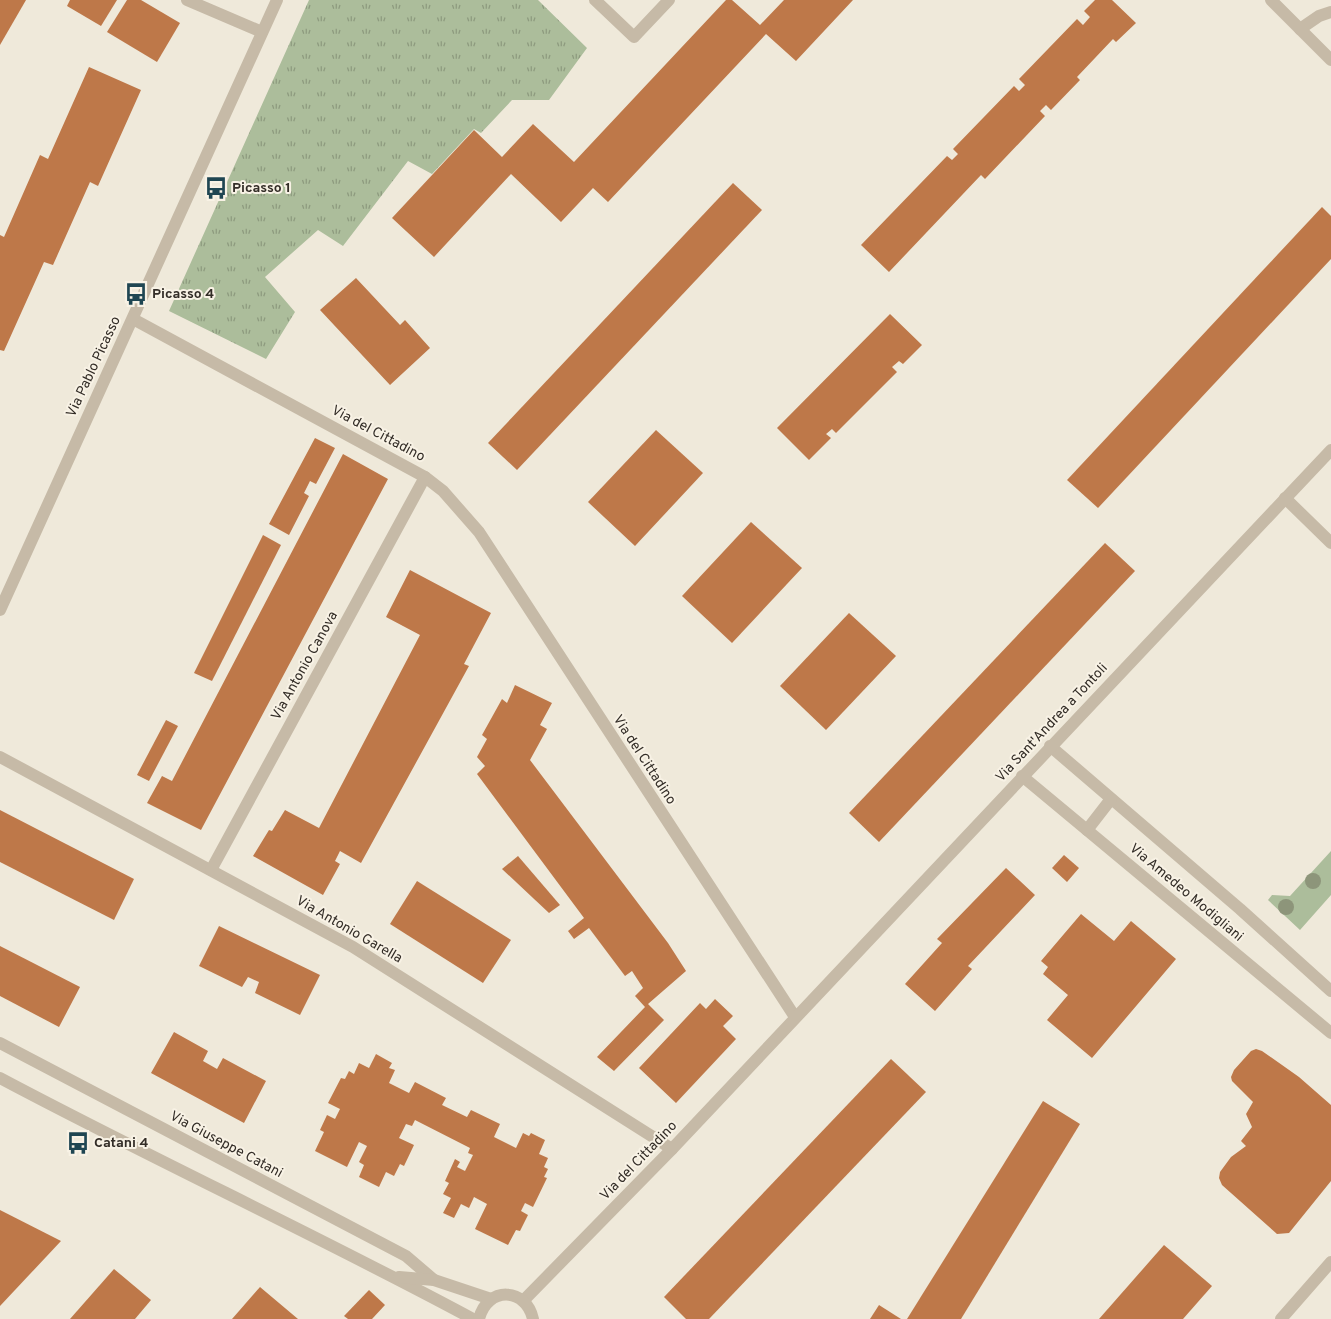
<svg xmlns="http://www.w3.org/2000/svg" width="1331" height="1319" font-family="Overpass,sans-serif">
<defs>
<pattern id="park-tufts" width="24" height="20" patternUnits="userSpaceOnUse" patternTransform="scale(1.25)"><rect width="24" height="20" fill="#acbd9b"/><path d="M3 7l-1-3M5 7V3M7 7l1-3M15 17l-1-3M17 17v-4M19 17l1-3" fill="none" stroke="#8d9a7e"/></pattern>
</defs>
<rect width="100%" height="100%" fill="#efe9da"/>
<!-- grass -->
<path fill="#acbd9b" d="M 1331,851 L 1331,895 L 1300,930 L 1268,900 L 1272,895 L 1290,896 Z"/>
<!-- park -->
<path fill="url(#park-tufts)" d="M 309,0 L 538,0 L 587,48 L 549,100 L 512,100 L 481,133 L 474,129 L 432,174 L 408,161 L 343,246 L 318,230 L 265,277 L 295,312 L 266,359 L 169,311 Z"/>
<!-- building -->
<g fill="#be7849">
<path d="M 0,0 L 26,0 L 0,45 Z"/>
<path d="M 70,0 L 117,0 L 101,26 L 67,6 Z"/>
<path d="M 127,0 L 141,0 L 180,23 L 157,62 L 107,32 Z"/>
<path d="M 726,0 L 732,0 L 760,25 L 784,0 L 853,0 L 796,61 L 766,34 L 608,202 L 593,188 L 561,222 L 511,174 L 434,257 L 392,218 L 474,130 L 502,157 L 533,124 L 574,162 Z"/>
<path d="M 1095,0 L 1112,0 L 1136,23 L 1116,42 L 1113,39 L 1077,77 L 1080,80 L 1051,110 L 1046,105 L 1040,111 L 1045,116 L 985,179 L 981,175 L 889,272 L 861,245 L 947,156 L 952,160 L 958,154 L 953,149 L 1014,86 L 1019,91 L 1025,85 L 1019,79 L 1077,19 L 1083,25 L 1090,17 L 1084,11 Z"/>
<path d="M 89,67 L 141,90 L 98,186 L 90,182 L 53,265 L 44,262 L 4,351 L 0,350 L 0,235 L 4,237 L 40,155 L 48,159 Z"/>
<path d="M 733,183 L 762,210 L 517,470 L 488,443 Z"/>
<path d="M 1322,207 L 1331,216 L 1331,259 L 1098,508 L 1067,480 Z"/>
<path d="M 356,278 L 400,325 L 405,320 L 430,348 L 390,385 L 320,310 Z"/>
<path d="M 890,314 L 922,345 L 903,364 L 899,361 L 892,367 L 897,372 L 836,433 L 832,429 L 826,434 L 831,438 L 809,460 L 777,428 Z"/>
<path d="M 656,430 L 703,473 L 635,546 L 588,502 Z"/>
<path d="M 315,438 L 335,448 L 316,484 L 310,481 L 304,493 L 309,496 L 289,535 L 269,524 Z"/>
<path d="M 343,454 L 388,479 L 201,830 L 147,803 L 162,776 L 172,781 Z"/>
<path d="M 751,522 L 802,568 L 732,643 L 682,596 Z"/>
<path d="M 263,535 L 281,545 L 212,681 L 194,673 Z"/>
<path d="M 1105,543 L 1135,571 L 879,842 L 849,813 Z"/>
<path d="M 410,570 L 491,613 L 464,664 L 469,666 L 361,863 L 340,851 L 335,861 L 340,864 L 323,895 L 253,856 L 269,830 L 272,831 L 285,810 L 319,828 L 420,635 L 386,617 Z"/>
<path d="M 849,613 L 896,656 L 826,730 L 780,686 Z"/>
<path d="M 515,685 L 552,703 L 540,725 L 547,729 L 530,760 L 668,943 L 686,971 L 648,1004 L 664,1020 L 614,1071 L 597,1057 L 645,1007 L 635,996 L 643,988 L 632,971 L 625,976 L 589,928 L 574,939 L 568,931 L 584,918 L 477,774 L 485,766 L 477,757 L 487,739 L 482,735 L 502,699 L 507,703 Z"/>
<path d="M 166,720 L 178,726 L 149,781 L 137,775 Z"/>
<path d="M 0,810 L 134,879 L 114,920 L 0,862 Z"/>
<path d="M 1064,855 L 1079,868 L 1067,882 L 1052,868 Z"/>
<path d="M 518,856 L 560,905 L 549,913 L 502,869 Z"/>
<path d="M 1006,868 L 1035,895 L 968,966 L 972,969 L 935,1011 L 905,984 L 942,943 L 937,939 Z"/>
<path d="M 417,881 L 511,940 L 483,983 L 390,924 Z"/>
<path d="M 1081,914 L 1114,941 L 1131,921 L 1176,959 L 1092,1058 L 1047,1020 L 1068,995 L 1043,974 L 1048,967 L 1041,961 Z"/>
<path d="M 219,926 L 320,975 L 300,1015 L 255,993 L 259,982 L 248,977 L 242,987 L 199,966 Z"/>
<path d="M 0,946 L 80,987 L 59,1027 L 0,996 Z"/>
<path d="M 715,999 L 733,1016 L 723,1026 L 736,1039 L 676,1103 L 639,1068 L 700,1003 L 706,1009 Z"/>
<path d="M 174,1032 L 208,1051 L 203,1061 L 217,1069 L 223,1058 L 266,1081 L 244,1123 L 151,1073 Z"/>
<path d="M 1256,1049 L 1262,1051 L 1299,1077 L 1331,1105 L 1331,1181 L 1289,1233 L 1277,1234 L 1222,1185 L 1219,1178 L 1220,1172 L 1231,1157 L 1246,1146 L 1241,1141 L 1252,1127 L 1246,1114 L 1253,1102 L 1232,1081 L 1231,1077 L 1234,1070 L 1251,1051 Z"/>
<path d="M 376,1054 L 392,1063 L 389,1068 L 395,1070 L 389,1083 L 409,1093 L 415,1082 L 446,1098 L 442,1105 L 467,1117 L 471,1110 L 500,1124 L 494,1137 L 516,1148 L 523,1133 L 529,1136 L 531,1133 L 545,1140 L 539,1154 L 548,1158 L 544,1167 L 548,1169 L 544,1177 L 547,1178 L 533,1207 L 525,1203 L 521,1211 L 528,1215 L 520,1231 L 516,1230 L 508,1245 L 475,1229 L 487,1204 L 474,1197 L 469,1208 L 461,1204 L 454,1218 L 443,1213 L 451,1198 L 443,1194 L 449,1183 L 445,1181 L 455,1159 L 460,1162 L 457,1167 L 465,1171 L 473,1155 L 468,1153 L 470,1148 L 415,1120 L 412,1126 L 406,1124 L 399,1138 L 414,1145 L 404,1166 L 400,1164 L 394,1176 L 386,1172 L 379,1187 L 359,1177 L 364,1165 L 359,1162 L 367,1146 L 359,1142 L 347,1167 L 315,1151 L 324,1132 L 320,1130 L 327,1115 L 335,1119 L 340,1109 L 328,1103 L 341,1078 L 345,1079 L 349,1071 L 354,1074 L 359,1063 L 369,1068 Z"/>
<path d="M 891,1059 L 926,1092 L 709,1319 L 686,1319 L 664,1297 Z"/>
<path d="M 1043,1101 L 1080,1124 L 961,1319 L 907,1319 Z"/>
<path d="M 0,1210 L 61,1241 L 0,1306 Z"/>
<path d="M 1164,1245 L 1212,1286 L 1183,1319 L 1099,1319 Z"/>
<path d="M 114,1269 L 151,1300 L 135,1319 L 70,1319 Z"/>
<path d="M 260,1287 L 298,1319 L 232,1319 Z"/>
<path d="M 369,1290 L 385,1305 L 372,1319 L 348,1319 L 344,1316 Z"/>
<path d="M 879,1305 L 901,1319 L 870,1319 Z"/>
</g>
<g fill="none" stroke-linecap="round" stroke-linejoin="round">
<!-- service -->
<g stroke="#c6baa7" stroke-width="12">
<path d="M 595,0 L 634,37 L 669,0"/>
<path d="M 1300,29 L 1319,16 L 1331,12"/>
<path d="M 1285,498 L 1331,543"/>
</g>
<!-- minor -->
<g stroke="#c6baa7" stroke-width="12">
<path d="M 187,0 L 262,32"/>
<path d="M 1271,0 L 1331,60"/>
<path d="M 133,319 L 425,477 L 443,491 L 479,532 L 795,1017"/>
<path d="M 0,610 L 277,0"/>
<path d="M 1050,746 L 1240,909 L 1331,991"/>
<path d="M 0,757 L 353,947 L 672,1149"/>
<path d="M 1022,776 L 1331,1033"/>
<path d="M 1087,830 L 1111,799"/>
<path d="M 211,870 L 425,477"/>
<path d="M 0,1043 L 406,1256 L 434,1280"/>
<path d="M 523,1301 L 672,1149 L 1331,450"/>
</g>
<!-- tertiary -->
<g stroke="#c6baa7" stroke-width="12">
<path d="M 0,1078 C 156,1161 317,1235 473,1319"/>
<path d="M 399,1277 L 434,1280 L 491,1299"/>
<path d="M 479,1319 C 487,1286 526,1287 533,1319"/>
<path d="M 1281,1319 L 1331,1262"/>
</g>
</g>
<!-- trees -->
<g fill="#8d957a">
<circle cx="1313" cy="881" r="8"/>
<circle cx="1286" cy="907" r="8"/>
</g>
<!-- icons -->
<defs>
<symbol id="bus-bare" viewBox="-9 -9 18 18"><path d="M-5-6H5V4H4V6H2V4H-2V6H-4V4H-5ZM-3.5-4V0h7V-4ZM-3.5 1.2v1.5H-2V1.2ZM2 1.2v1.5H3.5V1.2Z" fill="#1f4652" stroke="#f8f2e5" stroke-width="2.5" paint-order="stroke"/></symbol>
</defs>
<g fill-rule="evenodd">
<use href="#bus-bare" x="200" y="172" width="32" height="32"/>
<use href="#bus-bare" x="120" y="278" width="32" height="32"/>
<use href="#bus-bare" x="62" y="1127" width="32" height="32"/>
</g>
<g text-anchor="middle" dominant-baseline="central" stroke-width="4" stroke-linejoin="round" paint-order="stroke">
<!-- poi labels -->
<g font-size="14" font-weight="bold" fill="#332d27" stroke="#f8f2e5" text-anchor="start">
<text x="232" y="188">Picasso 1</text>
<text x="152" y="294">Picasso 4</text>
<text x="94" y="1143">Catani 4</text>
</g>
<!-- street labels -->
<g font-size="14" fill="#332d27" stroke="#f8f2e5">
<text transform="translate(94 367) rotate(-65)">Via Pablo Picasso</text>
<text transform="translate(378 434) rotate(28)">Via del Cittadino</text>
<text transform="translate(305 666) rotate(-61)">Via Antonio Canova</text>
<text transform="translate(1052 723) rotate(-47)">Via Sant'Andrea a Tontoli</text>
<text transform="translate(644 760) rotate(57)">Via del Cittadino</text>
<text transform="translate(1186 893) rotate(40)">Via Amedeo Modigliani</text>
<text transform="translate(349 930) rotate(30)">Via Antonio Garella</text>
<text transform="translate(226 1145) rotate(28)">Via Giuseppe Catani</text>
<text transform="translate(639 1161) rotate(-46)">Via del Cittadino</text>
</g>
</g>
</svg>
